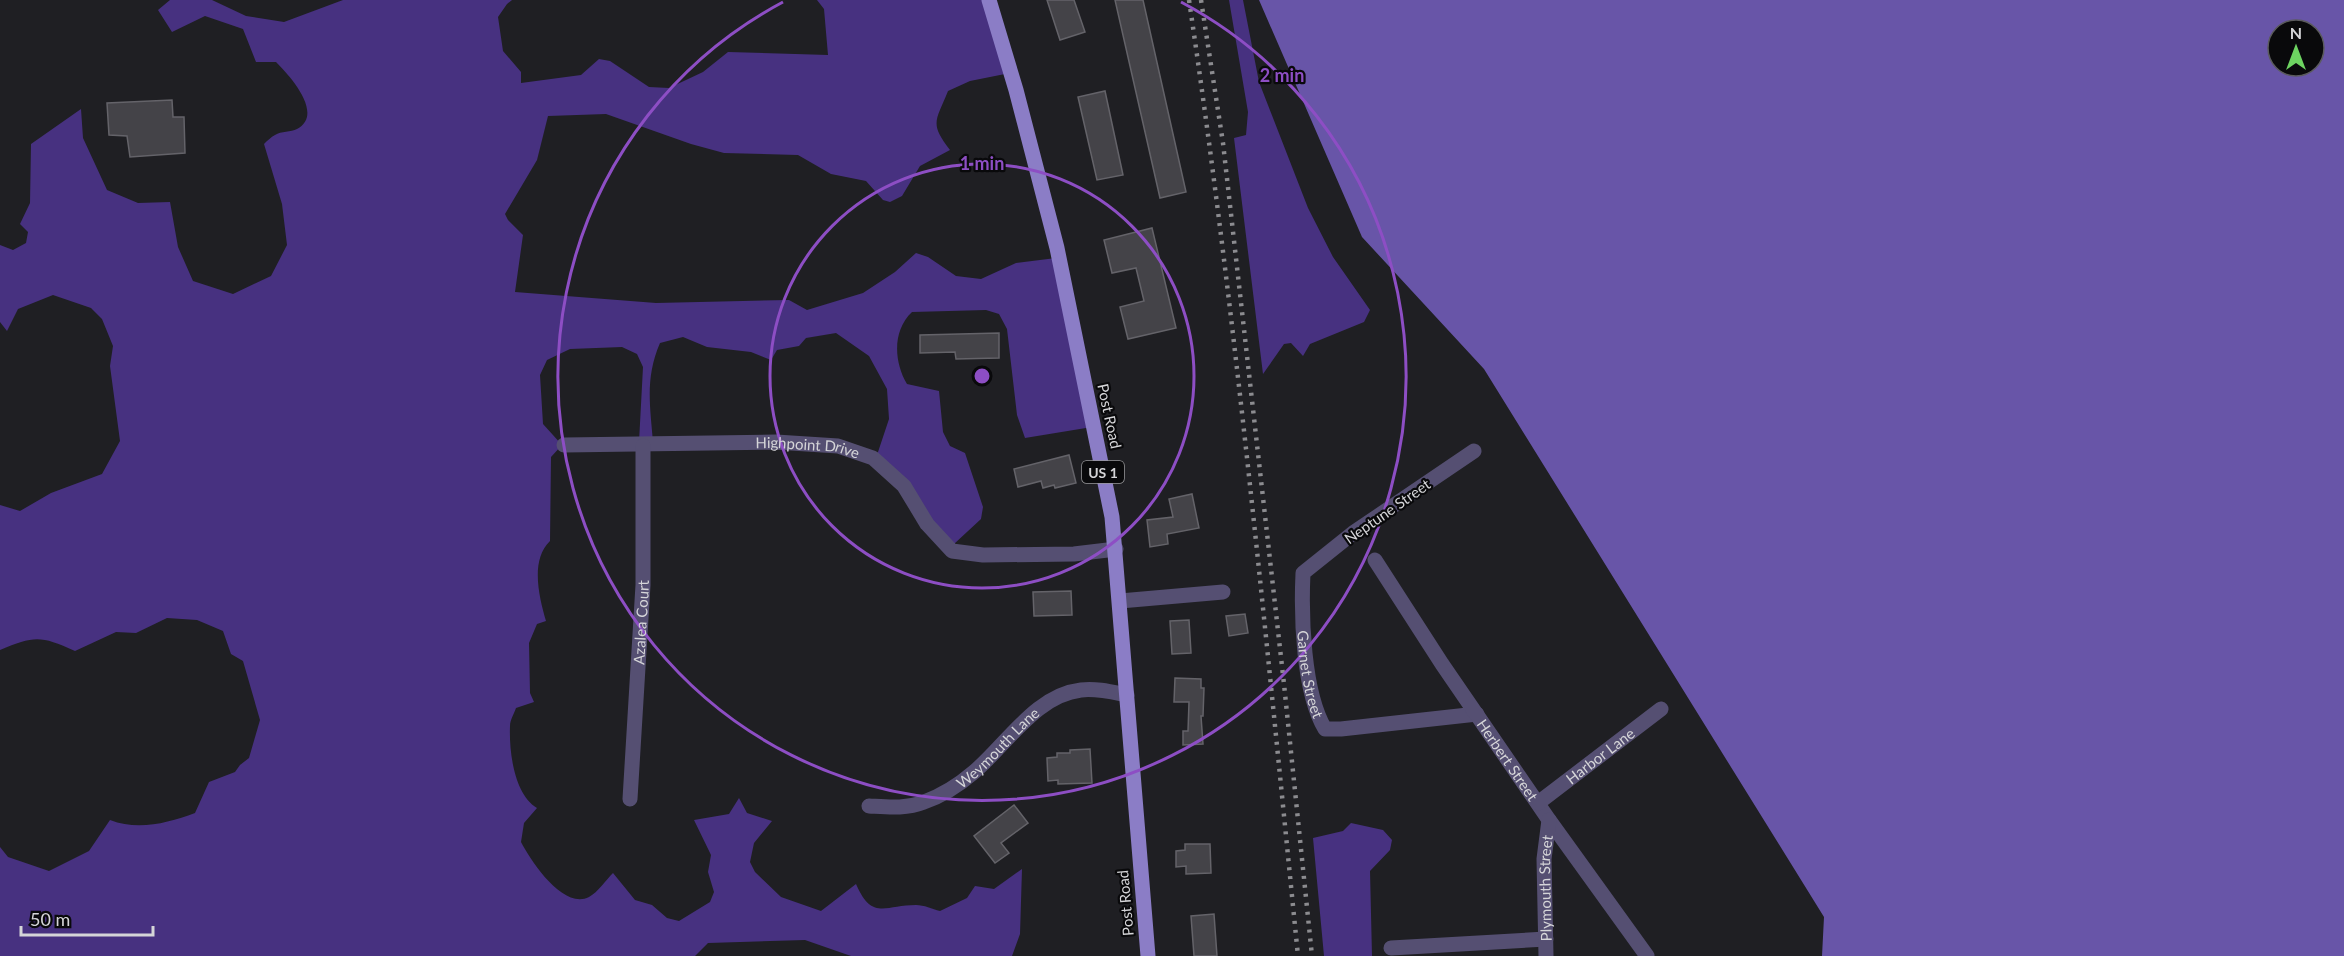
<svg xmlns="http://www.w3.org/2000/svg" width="2344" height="956" font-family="Lato,sans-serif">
<rect width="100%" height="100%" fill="#1f1f23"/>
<!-- forest -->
<g fill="#473180">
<path d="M 170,0 L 212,0 L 246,16 L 284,22 L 343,0 L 512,0 L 507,4 L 498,17 L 503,51 L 521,72 L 521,83 L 581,75 L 599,59 L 610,61 L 649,87 L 669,88 L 703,72 L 728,52 L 828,55 L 824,9 L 817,0 L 988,0 L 1010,73 L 970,81 L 948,91 C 936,121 929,123 950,150 L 920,166 L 902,196 L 890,202 L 883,200 L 866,181 L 831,174 L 798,155 L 724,153 L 691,144 L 606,114 L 548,116 L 537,160 L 505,214 L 508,220 L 523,235 L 515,292 L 656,303 L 789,300 L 807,310 L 863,293 L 895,272 L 916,253 L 928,257 L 956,276 L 981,279 L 1016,263 L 1056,258 L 1092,427 L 1025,438 L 1017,415 L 1007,329 L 999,314 L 986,310 L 912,312 C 892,331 894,362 907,384 L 939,391 L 943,432 L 950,446 L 965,453 L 983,507 L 981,519 L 954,544 L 876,458 L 889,419 L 887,389 L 869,356 L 836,333 L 806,338 L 799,346 L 777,350 L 771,360 L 751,352 L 707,347 L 683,337 L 660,343 C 645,378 650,405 653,442 L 639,442 L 643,367 L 637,354 L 622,347 L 570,349 L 547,360 L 540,375 L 543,424 L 562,445 L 551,457 L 550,541 C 530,560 539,597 546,621 L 537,624 L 529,643 L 530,693 L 534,702 L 516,708 C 514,714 510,720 510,726 C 509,752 514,794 537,808 L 524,823 L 521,842 C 531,861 563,910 589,897 C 598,892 606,880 613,873 L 635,900 L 652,905 L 667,918 L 679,921 L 710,902 L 714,892 L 708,872 L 711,855 L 694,820 L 729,814 L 739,798 L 747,813 L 772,821 L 754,843 L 750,862 L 755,872 L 781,897 L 821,911 L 856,884 C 872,921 885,905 916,905 C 924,905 932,909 940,911 L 967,898 L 975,886 L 994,889 L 1022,869 L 1020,934 L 1012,956 L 851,956 L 805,940 L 708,943 L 695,956 L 0,956 L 0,847 L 8,857 L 49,871 L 89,851 L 110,820 C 138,831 168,823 195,813 L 209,782 L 235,772 L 240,765 L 249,758 L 260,720 L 243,661 L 231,654 L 223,631 L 197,620 L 167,618 L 136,633 L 116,632 L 75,651 C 40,635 34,636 0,650 L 0,505 L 20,511 L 51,493 L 102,474 L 120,441 L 110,366 L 113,346 L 102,319 L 91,308 L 53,295 L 18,309 L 7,331 L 0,322 L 0,245 L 13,250 L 26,243 L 28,232 L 20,224 L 30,203 L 31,144 L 81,109 L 83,138 L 107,190 L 138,203 L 170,202 L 178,247 L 193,281 L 233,294 L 271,276 L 287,245 L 282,204 L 264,144 C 267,141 271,137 275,135 C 281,131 291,132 297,129 C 325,114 289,75 276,62 L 256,62 L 243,29 L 205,16 L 172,32 L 158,10 Z"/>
<path d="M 1229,0 L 1243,0 L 1259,82 L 1308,208 L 1333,257 L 1370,310 L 1364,322 L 1310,344 L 1303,356 L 1291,343 L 1284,344 L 1263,374 L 1234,138 L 1246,135 L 1248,112 Z"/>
<path d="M 1351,823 L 1383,830 L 1392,840 L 1390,850 L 1370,871 L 1372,956 L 1324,956 L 1313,838 L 1343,831 Z"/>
</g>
<!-- water -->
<path fill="#6855a8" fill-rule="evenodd" d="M 1259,0 L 2344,0 L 2344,956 L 1822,956 L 1824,917 L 1484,369 L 1362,237 ZM 2278,30 L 2314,30 L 2314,66 L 2278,66 Z"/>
<!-- building -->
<g fill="#444348" stroke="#646369" stroke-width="1.5">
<path d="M 1047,0 L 1074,0 L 1085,32 L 1060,40 Z"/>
<path d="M 1115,0 L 1143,0 L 1186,192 L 1160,198 Z"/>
<path d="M 1105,91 L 1123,175 L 1097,180 L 1078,97 Z"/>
<path d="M 172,100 L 173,117 L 184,117 L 185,153 L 130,157 L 127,136 L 109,135 L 107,103 Z"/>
<path d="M 1152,228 L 1176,328 L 1128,339 L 1120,307 L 1144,301 L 1136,268 L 1112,273 L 1104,240 Z"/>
<path d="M 999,333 L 999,358 L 956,359 L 955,352 L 920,353 L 920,335 Z"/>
<path d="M 1069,455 L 1076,483 L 1055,488 L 1054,485 L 1043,488 L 1041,481 L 1018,487 L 1014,469 Z"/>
<path d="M 1192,494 L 1199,528 L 1167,534 L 1168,544 L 1150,547 L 1147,520 L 1173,517 L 1169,499 Z"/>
<path d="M 1071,591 L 1072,615 L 1034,616 L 1033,592 Z"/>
<path d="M 1245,614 L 1248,633 L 1229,636 L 1226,616 Z"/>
<path d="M 1189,620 L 1191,653 L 1172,654 L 1170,621 Z"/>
<path d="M 1175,678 L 1201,679 L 1201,688 L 1204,688 L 1203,716 L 1201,716 L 1203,744 L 1183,745 L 1183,731 L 1188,731 L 1189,702 L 1174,702 Z"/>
<path d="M 1090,749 L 1092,783 L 1058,784 L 1058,780 L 1048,781 L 1047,758 L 1057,757 L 1057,753 L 1070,753 L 1070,750 Z"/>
<path d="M 1014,805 L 1028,823 L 1001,843 L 1009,853 L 995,863 L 974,836 Z"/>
<path d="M 1185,844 L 1210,844 L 1211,873 L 1186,874 L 1186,866 L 1176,867 L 1176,851 L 1185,850 Z"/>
<path d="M 1214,914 L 1217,956 L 1194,956 L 1191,916 Z"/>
</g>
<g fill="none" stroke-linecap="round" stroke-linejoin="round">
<!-- minor -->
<g stroke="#554f72" stroke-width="15">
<path id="s1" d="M 564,445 L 776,442 L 838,446 L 873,458 L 904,486 L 927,524 L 952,551 L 983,555 L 1074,554 L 1116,549"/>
<path id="s2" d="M 1474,451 L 1353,533 L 1303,573 C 1301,616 1303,692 1325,729 L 1341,729 L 1477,714"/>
<path id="s3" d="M 1375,560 L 1442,664 L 1549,820 L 1647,956"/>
<path d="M 1120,601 L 1223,592"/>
<path id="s4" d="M 630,799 L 643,585 L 643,446"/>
<path id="s5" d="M 1538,803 L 1661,709"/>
<path id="s6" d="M 869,806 C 888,807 906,809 924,802 C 941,796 960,784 974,772 C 1007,744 1036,695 1081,690 C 1096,688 1112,692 1127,695"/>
<path d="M 1391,948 L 1546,939"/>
<path id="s7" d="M 1546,956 L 1544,859 L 1549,820"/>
</g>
<!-- primary -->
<path stroke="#8b7dc6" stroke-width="15" d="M 989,0 L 1016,90 L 1057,248 L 1112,517 L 1148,956"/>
<!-- rail -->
<g stroke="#8c8c90" stroke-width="4.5" stroke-dasharray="3 6" stroke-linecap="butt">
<path d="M 1189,0 C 1236,317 1266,637 1298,956"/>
<path d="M 1201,0 L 1223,143 L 1284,684 L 1312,956"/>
</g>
</g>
<!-- distance rings -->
<g fill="none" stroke="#8d4ec4" stroke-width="3">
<circle cx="982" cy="376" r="212"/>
<path d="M1181 2A424 424 0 1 1 783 2"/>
</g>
<g text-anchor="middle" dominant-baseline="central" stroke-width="4.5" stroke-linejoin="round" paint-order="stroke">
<!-- shield labels -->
<rect fill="#09090b" stroke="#98989a" stroke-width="1.5" x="1082" y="461" width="42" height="22" rx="4.5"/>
<g font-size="14" font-weight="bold" fill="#d5d5d8">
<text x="1103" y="472">US 1</text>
</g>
<!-- street labels -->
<g font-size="15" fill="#d5d5d8" stroke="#09090b">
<text transform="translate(1110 416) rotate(78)">Post Road</text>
<text stroke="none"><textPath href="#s1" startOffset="244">Highpoint Drive</textPath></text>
<text transform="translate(1387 511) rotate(-35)">Neptune Street</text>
<text stroke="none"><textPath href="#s4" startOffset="177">Azalea Court</textPath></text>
<text stroke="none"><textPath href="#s2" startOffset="312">Garnet Street</textPath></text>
<text stroke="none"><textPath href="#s6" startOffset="148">Weymouth Lane</textPath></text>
<text stroke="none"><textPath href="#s5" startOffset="78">Harbor Lane</textPath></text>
<text stroke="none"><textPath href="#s3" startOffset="240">Herbert Street</textPath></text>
<text stroke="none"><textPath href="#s7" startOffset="68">Plymouth Street</textPath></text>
<text transform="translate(1125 903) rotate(-95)">Post Road</text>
</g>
</g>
<circle cx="982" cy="376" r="9" fill="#8d4ec4" stroke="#09090b" stroke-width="3"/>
<g font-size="18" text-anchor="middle" font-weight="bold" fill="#8d4ec4" stroke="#09090b" stroke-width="4.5" stroke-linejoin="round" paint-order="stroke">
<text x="1282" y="82">2 min</text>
<text x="982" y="170">1 min</text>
</g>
<!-- north arrow -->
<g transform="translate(2296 48)"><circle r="28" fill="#09090b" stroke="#5b5b5d" stroke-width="1.5"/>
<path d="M0-4.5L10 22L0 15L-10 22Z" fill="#6dd361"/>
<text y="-9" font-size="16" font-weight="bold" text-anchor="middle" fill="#d5d5d8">N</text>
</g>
<!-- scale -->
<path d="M21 926v9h132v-9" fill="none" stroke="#d5d5d8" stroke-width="3"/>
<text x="30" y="926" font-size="18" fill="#d5d5d8" stroke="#09090b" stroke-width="4.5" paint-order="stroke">50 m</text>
</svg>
